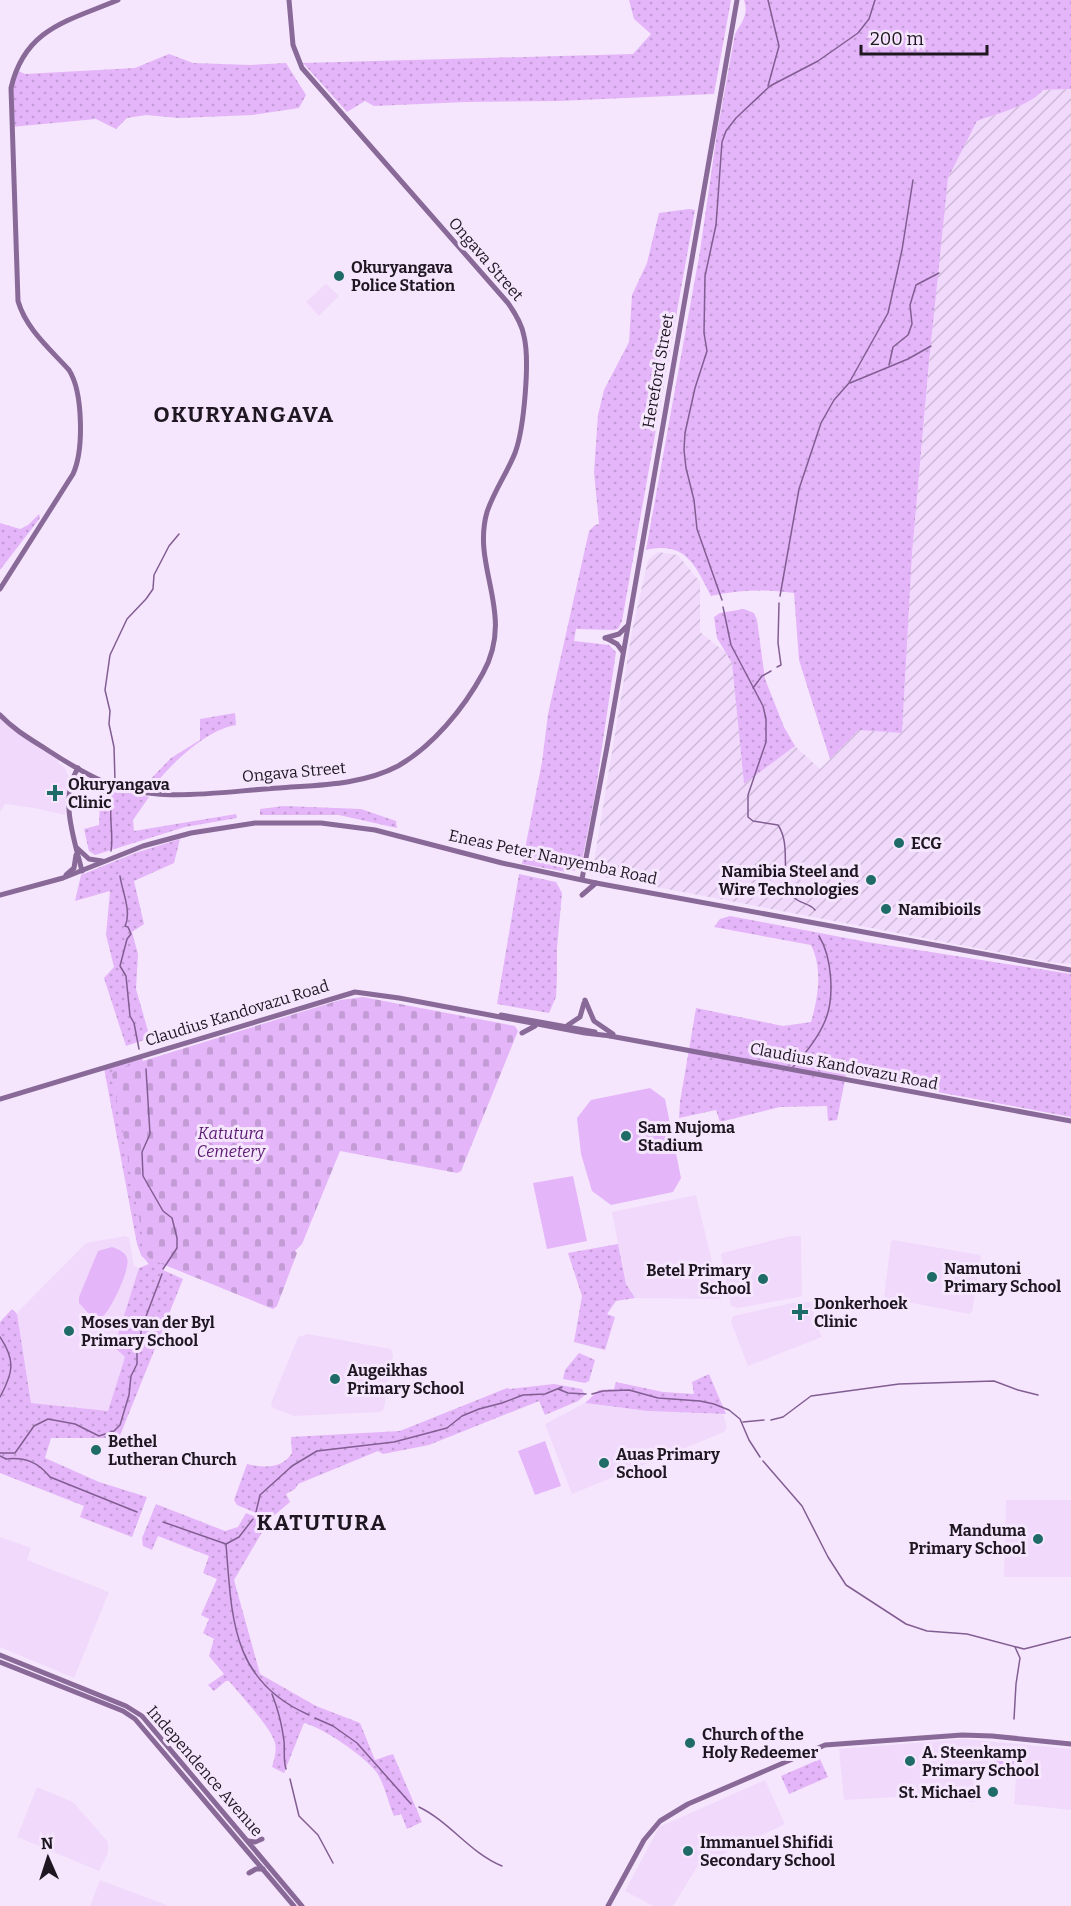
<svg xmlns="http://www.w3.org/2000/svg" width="1071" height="1906" font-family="Bitter,serif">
<defs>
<pattern id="industrial-furrows" width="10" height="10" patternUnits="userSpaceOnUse" patternTransform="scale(1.5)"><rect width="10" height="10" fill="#f1d9fc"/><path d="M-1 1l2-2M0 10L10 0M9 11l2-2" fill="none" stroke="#cebad8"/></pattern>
<pattern id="grass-dots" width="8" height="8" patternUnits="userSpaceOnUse" patternTransform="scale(1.5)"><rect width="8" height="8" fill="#e4b5f9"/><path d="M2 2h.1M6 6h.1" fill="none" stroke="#c39bd5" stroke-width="1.8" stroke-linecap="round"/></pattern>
<pattern id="cemetery-stones" width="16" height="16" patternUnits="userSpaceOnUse" patternTransform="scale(1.5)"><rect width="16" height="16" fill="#e4b5f9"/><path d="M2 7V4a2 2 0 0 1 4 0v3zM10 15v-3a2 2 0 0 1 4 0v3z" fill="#c39bd5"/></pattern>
</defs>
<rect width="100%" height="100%" fill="#f5e6fd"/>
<!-- built -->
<g fill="#f1d9fc">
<path d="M 326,284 L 339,296 L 319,316 L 306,302 Z"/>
<path d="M 0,715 L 60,758 L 58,763 L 65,768 L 70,781 L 65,815 L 34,808 L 5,804 L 0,812 Z"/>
<path d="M 696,1195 L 721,1299 L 635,1298 L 626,1284 L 612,1212 Z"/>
<path d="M 125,1236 L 129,1238 L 134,1266 L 139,1268 L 114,1347 L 125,1357 L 108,1412 L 31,1403 L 17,1314 L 19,1311 L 86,1243 Z"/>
<path d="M 790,1236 L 801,1236 L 802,1295 L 799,1297 L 738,1308 L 731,1306 L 721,1255 L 722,1253 Z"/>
<path d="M 894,1240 L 980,1255 L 981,1257 L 972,1312 L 969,1314 L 886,1298 L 884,1296 L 891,1241 Z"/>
<path d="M 813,1302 L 814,1318 L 822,1337 L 748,1366 L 731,1322 L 733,1316 L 792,1303 Z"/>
<path d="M 308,1334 L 391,1349 L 393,1355 L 384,1408 L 381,1412 L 294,1416 L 273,1408 L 271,1403 L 298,1337 Z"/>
<path d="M 585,1403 L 648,1411 L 723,1414 L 727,1427 L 724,1432 L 572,1494 L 545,1424 Z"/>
<path d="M 1006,1500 L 1071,1500 L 1071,1577 L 1004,1577 Z"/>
<path d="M 0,1537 L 31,1548 L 27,1560 L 109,1592 L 74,1678 L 0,1647 Z"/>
<path d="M 964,1739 L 1071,1749 L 1071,1810 L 1014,1804 L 1016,1777 L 979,1772 L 974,1802 L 914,1796 L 844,1800 L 839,1749 Z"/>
<path d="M 765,1780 L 785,1824 L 697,1867 L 673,1906 L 653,1906 L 625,1891 L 659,1827 Z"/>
<path d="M 37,1787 L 73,1802 L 108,1842 L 108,1853 L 99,1871 L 17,1837 Z"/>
<path d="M 100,1880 L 161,1903 L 168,1906 L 90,1906 Z"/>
</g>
<!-- industrial -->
<path fill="url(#industrial-furrows)" d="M 1071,89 L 1071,964 L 1049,962 L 599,876 L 595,870 L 594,861 L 632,631 L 648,560 L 658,552 L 678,555 L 700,582 L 700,632 L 725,652 L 732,663 L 744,784 L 795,746 L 820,769 L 859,730 L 902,733 L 912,554 L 938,264 L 948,178 L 977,121 L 1011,110 L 1043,90 Z"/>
<!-- grass -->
<g fill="url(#grass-dots)">
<path d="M 629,0 L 731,0 L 714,94 L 559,101 L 466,102 L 374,106 L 365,101 L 347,112 L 303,63 L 633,54 L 651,34 L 634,19 Z"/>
<path d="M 744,0 L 1071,0 L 1071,89 L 1043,90 C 1030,106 996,114 977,121 L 948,178 L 929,362 L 912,554 L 902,733 L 859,730 L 830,759 L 799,660 L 794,593 C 766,589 739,590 711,596 C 695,565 686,541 646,550 L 700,251 L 717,133 L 735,34 C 742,22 749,14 744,0 Z"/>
<path d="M 169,54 L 193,63 L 250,65 L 286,63 L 306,95 L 299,108 L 253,115 L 179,118 L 146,115 L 127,118 L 116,129 L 96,119 L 11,127 L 10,94 L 16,70 L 25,74 L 135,68 Z"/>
<path d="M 689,209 L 695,210 L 622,621 L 618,629 L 613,630 L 576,629 L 574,641 L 609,645 L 616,652 L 595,795 L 582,861 L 577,870 L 566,872 L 522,864 L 542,762 L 548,714 L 589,531 L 595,525 L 599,524 L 594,472 L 598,415 L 604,390 L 629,342 L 632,295 L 647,263 L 659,213 Z"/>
<path d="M 39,514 L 40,518 L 0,570 L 0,523 L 20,529 L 28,525 Z"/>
<path d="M 744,609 L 754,613 L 757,620 L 765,679 L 784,727 L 795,746 L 744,784 L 732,663 L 717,638 L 714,617 L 720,613 Z"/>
<path d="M 235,713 L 236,725 C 207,729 168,766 152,789 L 142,788 L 171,758 L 200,740 L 200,719 Z"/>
<path d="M 114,790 L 149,797 L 133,820 L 134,831 L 236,814 L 237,818 L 185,827 L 95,855 L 89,851 L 84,829 L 99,825 L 100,800 L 102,792 Z"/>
<path d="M 284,806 L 361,809 L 396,821 L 397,828 L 339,815 L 260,815 L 260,809 Z"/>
<path d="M 180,839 L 174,863 L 134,881 L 144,924 L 132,932 L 138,954 L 136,989 L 150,1038 L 126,1046 L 104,978 L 114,967 L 106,935 L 110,891 L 75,901 L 81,875 L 135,853 Z"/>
<path d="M 519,874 L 556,882 L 562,893 L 557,948 L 557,976 L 556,997 L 549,1013 L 497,1004 Z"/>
<path d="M 730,916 L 867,942 L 1071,974 L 1071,1117 L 846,1075 L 837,1120 L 828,1121 L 827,1106 L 780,1107 L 720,1122 L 716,1110 L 679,1118 L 680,1102 L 696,1008 L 783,1026 L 811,1022 C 818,998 823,969 811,945 L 714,927 L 720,919 Z"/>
<path d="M 142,1056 L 177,1248 L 163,1270 L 183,1279 L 119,1438 L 51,1438 L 45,1458 L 99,1482 L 147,1497 L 132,1537 L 80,1517 L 84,1506 L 0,1473 L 0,1322 L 12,1309 L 17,1314 L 31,1403 L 108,1411 L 125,1357 L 114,1347 L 139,1268 L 149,1264 L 141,1255 L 137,1244 L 104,1068 Z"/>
<path d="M 618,1244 L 626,1284 L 635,1298 L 616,1301 L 607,1314 L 615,1317 L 605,1350 L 574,1342 L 582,1296 L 568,1253 Z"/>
<path d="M 579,1353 L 595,1360 L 589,1381 L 585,1383 L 563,1379 L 565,1370 Z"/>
<path d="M 709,1374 L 726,1414 L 648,1411 L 585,1403 L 599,1390 L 614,1389 L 616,1382 L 663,1392 L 694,1394 L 692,1382 Z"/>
<path d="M 554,1384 L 582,1389 L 585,1395 L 578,1401 L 545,1415 L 539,1401 L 429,1445 L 383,1454 L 378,1451 L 298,1484 L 295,1489 L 286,1494 L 290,1502 L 270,1519 L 237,1505 L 234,1500 L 247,1464 C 264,1468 282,1469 292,1453 L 291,1437 L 400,1431 L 507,1388 L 510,1389 Z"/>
<path d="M 156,1504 L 225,1531 L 238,1527 L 246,1513 L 268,1522 L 234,1580 L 260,1674 L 316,1706 L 360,1723 L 375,1760 L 393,1754 L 422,1822 L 407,1829 L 401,1814 L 394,1816 C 388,1803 385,1785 377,1773 C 366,1757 322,1727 304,1723 L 284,1773 L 272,1767 C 274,1760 277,1751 275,1743 C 271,1727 241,1696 229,1681 L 226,1681 L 214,1691 L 208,1685 L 224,1674 L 209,1656 L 214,1639 L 203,1633 L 209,1619 L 201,1615 L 217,1579 L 203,1573 L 209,1556 L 158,1536 L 152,1550 L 143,1546 L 142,1538 Z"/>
<path d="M 995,1751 L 1015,1753 L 1013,1773 L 993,1772 Z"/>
<path d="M 820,1759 L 828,1777 L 789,1794 L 781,1776 Z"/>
</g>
<!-- cemetery -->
<path fill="url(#cemetery-stones)" d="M 363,997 L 515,1026 L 518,1031 L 461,1171 L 457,1173 L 340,1151 L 302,1244 L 295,1251 L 297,1253 L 277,1306 L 273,1309 L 150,1259 L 146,1254 L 112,1074 L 117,1069 L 340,1000 Z"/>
<!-- garden -->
<g fill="#e4b5f9">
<path d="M 650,1088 L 665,1099 L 681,1178 L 673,1192 L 611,1205 L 592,1191 L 581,1154 L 577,1118 L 591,1100 Z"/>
<path d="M 573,1176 L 587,1241 L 547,1249 L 533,1183 Z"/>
<path d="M 112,1247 C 118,1249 125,1252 127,1258 C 131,1268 111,1310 103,1316 L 91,1316 L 79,1303 L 79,1297 L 98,1251 Z"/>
<path d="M 545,1441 L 561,1486 L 535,1495 L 518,1451 Z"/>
</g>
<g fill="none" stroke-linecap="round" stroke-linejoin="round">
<!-- stream -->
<g stroke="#825d92" stroke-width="1.5">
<path d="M 768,0 L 779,46 L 768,86"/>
<path d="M 889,365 L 893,347 L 908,335 L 912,324 L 910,305 L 916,285 L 939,273"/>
<path d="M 850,383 L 908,359 L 931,346"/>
<path d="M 780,596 L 799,489 L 821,423 L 834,400 L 849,383 L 888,313 L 902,250 L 913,180"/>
<path d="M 722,600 L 697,529 L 694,500 L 686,468 L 684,450 L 685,433 L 695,388 L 707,351 L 704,333 L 705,276 L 716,225 L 722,142 L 726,131 L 736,118 L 770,86 L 818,61 L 858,33 L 869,19 L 875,0"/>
<path d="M 723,607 L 731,645 L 763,706 L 766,719 L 766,742 L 748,795 L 748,817 L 753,821 L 778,825 C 792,846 779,874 792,895 C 797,904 809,902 815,910"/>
<path d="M 777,667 L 781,665 L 778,643 L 779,603"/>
<path d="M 753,688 L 762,676 L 771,671"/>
<path d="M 115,781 L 114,747 L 109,724 L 110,711 L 105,690 L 110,655 L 127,619 L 146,599 L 153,589 L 154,575 L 169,546 L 179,534"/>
<path d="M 111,851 C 114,833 108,818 112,798"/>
<path d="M 120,876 C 122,891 132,912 125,926 L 128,927 L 131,934 L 127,939 L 120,966 L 126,976 L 130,1016 L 134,1023 L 139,1049"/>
<path d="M 793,1067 C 805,1054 818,1038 825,1021 C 835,998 832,957 819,936"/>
<path d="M 146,1069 L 150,1134 L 142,1152 L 143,1176 L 163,1211 L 172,1218 L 177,1238 L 177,1248 L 163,1269"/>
<path d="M 0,1337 C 16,1361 13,1373 0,1397"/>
<path d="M 558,1389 L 568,1393 L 586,1394"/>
<path d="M 592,1394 L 603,1391 L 629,1390 L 658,1398 L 700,1401 L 714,1404 L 729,1410 L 740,1419 L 749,1440 L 760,1457"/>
<path d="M 771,1420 L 783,1417 L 811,1396 L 899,1384 L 994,1381 L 1018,1390 L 1038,1395"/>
<path d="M 743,1422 L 764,1420"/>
<path d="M 0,1453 L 15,1453 L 34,1426 L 48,1419 L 75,1424 L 99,1436 L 114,1431 L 120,1425 L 129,1395 L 131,1376 L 137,1364 L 137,1352 L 142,1327 L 162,1274"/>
<path d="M 0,1456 L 6,1459 C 25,1457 38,1462 50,1477 L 137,1512"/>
<path d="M 763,1461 L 802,1506 L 828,1557 L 846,1585 L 906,1624 L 927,1631 L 967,1634 L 1024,1649 L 1071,1637"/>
<path d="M 256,1512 L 260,1495 L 292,1466 L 317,1451 L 394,1442 L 447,1428 L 462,1416 L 479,1409 L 502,1403 L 523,1395 L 545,1394 L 562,1387"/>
<path d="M 163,1522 L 226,1544 L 239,1537 L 253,1519"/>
<path d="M 226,1544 C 232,1618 231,1681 309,1715"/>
<path d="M 272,1694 C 278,1709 282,1725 284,1741 C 285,1751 283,1759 286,1769"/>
<path d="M 315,1718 L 333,1726 L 357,1743 L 411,1804"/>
<path d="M 1014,1719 L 1016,1684 L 1020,1658 L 1015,1647"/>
<path d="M 290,1779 L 299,1816 L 318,1835 L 333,1863"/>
<path d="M 419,1807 C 450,1822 470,1853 502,1866"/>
</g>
<!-- secondary -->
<g stroke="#896998" stroke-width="5">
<path d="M 0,589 L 73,474 C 84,450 83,392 69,370 C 50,349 26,329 18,301 L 11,88 C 25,28 68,21 118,0"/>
<path d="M 605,638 L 619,634 L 626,627"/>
<path d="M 606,638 L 617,644 L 623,652"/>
<path d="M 0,715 C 14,730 32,740 49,751 C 66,762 84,773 102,781 C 154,805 224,791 279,788 C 319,785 362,785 398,766 C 433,746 464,708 483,673 C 516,613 471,568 487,512 C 494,491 507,473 515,453 C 524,429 530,361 524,336 C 522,324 515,313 508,303 L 302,68 L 293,45 L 289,0"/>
<path d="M 78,768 C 59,799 74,838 82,871"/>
<path d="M 77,848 L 89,859 L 102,861"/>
<path d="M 66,875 L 74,868 L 76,855"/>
<path d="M 582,879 L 607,747 L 737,0"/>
<path d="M 0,895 L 63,878 L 143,846 L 191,833 L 255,823 L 321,823 L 375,830 L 502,863 L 596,883 L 1071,970"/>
<path d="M 582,895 L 596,883"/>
<path d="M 585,1000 L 594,1021 L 613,1034"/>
<path d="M 501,1015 L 595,1032"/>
<path d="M 568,1025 L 580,1017 L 584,1003"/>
<path d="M 522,1033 L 535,1026"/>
<path d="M 610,1036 L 1071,1121"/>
<path d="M 0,1099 L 355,992 L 399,998 L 585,1033 L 611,1036"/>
<path d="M 0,1655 L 126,1706 L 142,1716 L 302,1906"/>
<path d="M 0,1662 L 123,1711 L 135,1719 L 294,1906"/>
<path d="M 248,1841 L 255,1842 L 262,1839"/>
<path d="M 249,1873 L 256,1869 L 263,1869"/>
<path d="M 608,1906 L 644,1840 L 660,1821 L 688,1804 L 825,1745 L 962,1735 L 992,1736 L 1071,1744"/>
</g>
</g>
<!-- markers -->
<g fill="#1f6b67" stroke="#f5e6fd" stroke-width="2">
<circle cx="339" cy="276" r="6"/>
<path d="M52 784h6v6h6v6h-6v6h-6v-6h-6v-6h6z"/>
<circle cx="899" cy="843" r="6"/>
<circle cx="871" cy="880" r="6"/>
<circle cx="886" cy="909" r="6"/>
<circle cx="626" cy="1136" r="6"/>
<circle cx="932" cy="1277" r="6"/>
<circle cx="763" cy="1279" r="6"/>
<path d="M797 1303h6v6h6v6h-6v6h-6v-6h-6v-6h6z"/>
<circle cx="69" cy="1331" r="6"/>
<circle cx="335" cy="1379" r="6"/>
<circle cx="96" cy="1450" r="6"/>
<circle cx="604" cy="1463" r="6"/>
<circle cx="1038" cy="1539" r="6"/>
<circle cx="690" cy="1743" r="6"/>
<circle cx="910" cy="1761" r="6"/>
<circle cx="993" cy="1792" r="6"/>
<circle cx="688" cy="1851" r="6"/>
</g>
<g text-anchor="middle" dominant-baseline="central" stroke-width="6" stroke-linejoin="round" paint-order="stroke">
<!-- street labels -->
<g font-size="16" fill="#1e1721" stroke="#f5e6fd">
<text transform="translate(486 259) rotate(49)">Ongava Street</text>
<text transform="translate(658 371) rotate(-80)">Hereford Street</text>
<text transform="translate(294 772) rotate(-5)">Ongava Street</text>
<text transform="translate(553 857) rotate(12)">Eneas Peter Nanyemba Road</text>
<text transform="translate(237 1013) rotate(-17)">Claudius Kandovazu Road</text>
<text transform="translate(844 1066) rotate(11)">Claudius Kandovazu Road</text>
<text transform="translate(205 1771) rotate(49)">Independence Avenue</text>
</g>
<!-- poi labels -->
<g font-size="16" font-weight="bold" fill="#1e1721" stroke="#f5e6fd" text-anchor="start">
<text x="351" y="267">Okuryangava<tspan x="351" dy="18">Police Station</tspan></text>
<text x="68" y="784">Okuryangava<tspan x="68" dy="18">Clinic</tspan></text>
<text x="911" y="843">ECG</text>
<text x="859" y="871" text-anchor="end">Namibia Steel and<tspan x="859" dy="18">Wire Technologies</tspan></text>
<text x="898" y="909">Namibioils</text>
<text x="638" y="1127">Sam Nujoma<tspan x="638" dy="18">Stadium</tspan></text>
<text x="944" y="1268">Namutoni<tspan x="944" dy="18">Primary School</tspan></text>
<text x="751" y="1270" text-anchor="end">Betel Primary<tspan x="751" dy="18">School</tspan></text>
<text x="814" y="1303">Donkerhoek<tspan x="814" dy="18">Clinic</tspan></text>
<text x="81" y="1322">Moses van der Byl<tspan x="81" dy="18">Primary School</tspan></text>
<text x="347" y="1370">Augeikhas<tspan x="347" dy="18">Primary School</tspan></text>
<text x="108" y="1441">Bethel<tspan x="108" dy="18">Lutheran Church</tspan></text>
<text x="616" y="1454">Auas Primary<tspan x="616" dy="18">School</tspan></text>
<text x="1026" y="1530" text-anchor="end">Manduma<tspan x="1026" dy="18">Primary School</tspan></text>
<text x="702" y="1734">Church of the<tspan x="702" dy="18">Holy Redeemer</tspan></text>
<text x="922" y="1752">A. Steenkamp<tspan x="922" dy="18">Primary School</tspan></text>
<text x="981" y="1792" text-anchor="end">St. Michael</text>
<text x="700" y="1842">Immanuel Shifidi<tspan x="700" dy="18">Secondary School</tspan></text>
</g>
<!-- park labels -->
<g font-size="16" font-style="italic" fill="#591970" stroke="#f5e6fd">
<text x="231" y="1133">Katutura<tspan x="231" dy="18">Cemetery</tspan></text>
</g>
<!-- district labels -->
<g font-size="22" font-weight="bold" letter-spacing="1.5" fill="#1e1721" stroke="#f5e6fd">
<text x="244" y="414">OKURYANGAVA</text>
<text x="322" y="1522">KATUTURA</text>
</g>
</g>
<!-- north arrow -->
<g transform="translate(48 1858) rotate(357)" stroke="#f5e6fd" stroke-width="4.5" paint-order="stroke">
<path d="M0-4.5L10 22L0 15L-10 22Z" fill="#1e1721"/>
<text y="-9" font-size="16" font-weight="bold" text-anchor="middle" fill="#1e1721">N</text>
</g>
<!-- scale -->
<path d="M861 45v9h126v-9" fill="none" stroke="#1e1721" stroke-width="3"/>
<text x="870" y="45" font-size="18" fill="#1e1721" stroke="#f5e6fd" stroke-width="4.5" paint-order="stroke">200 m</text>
</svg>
